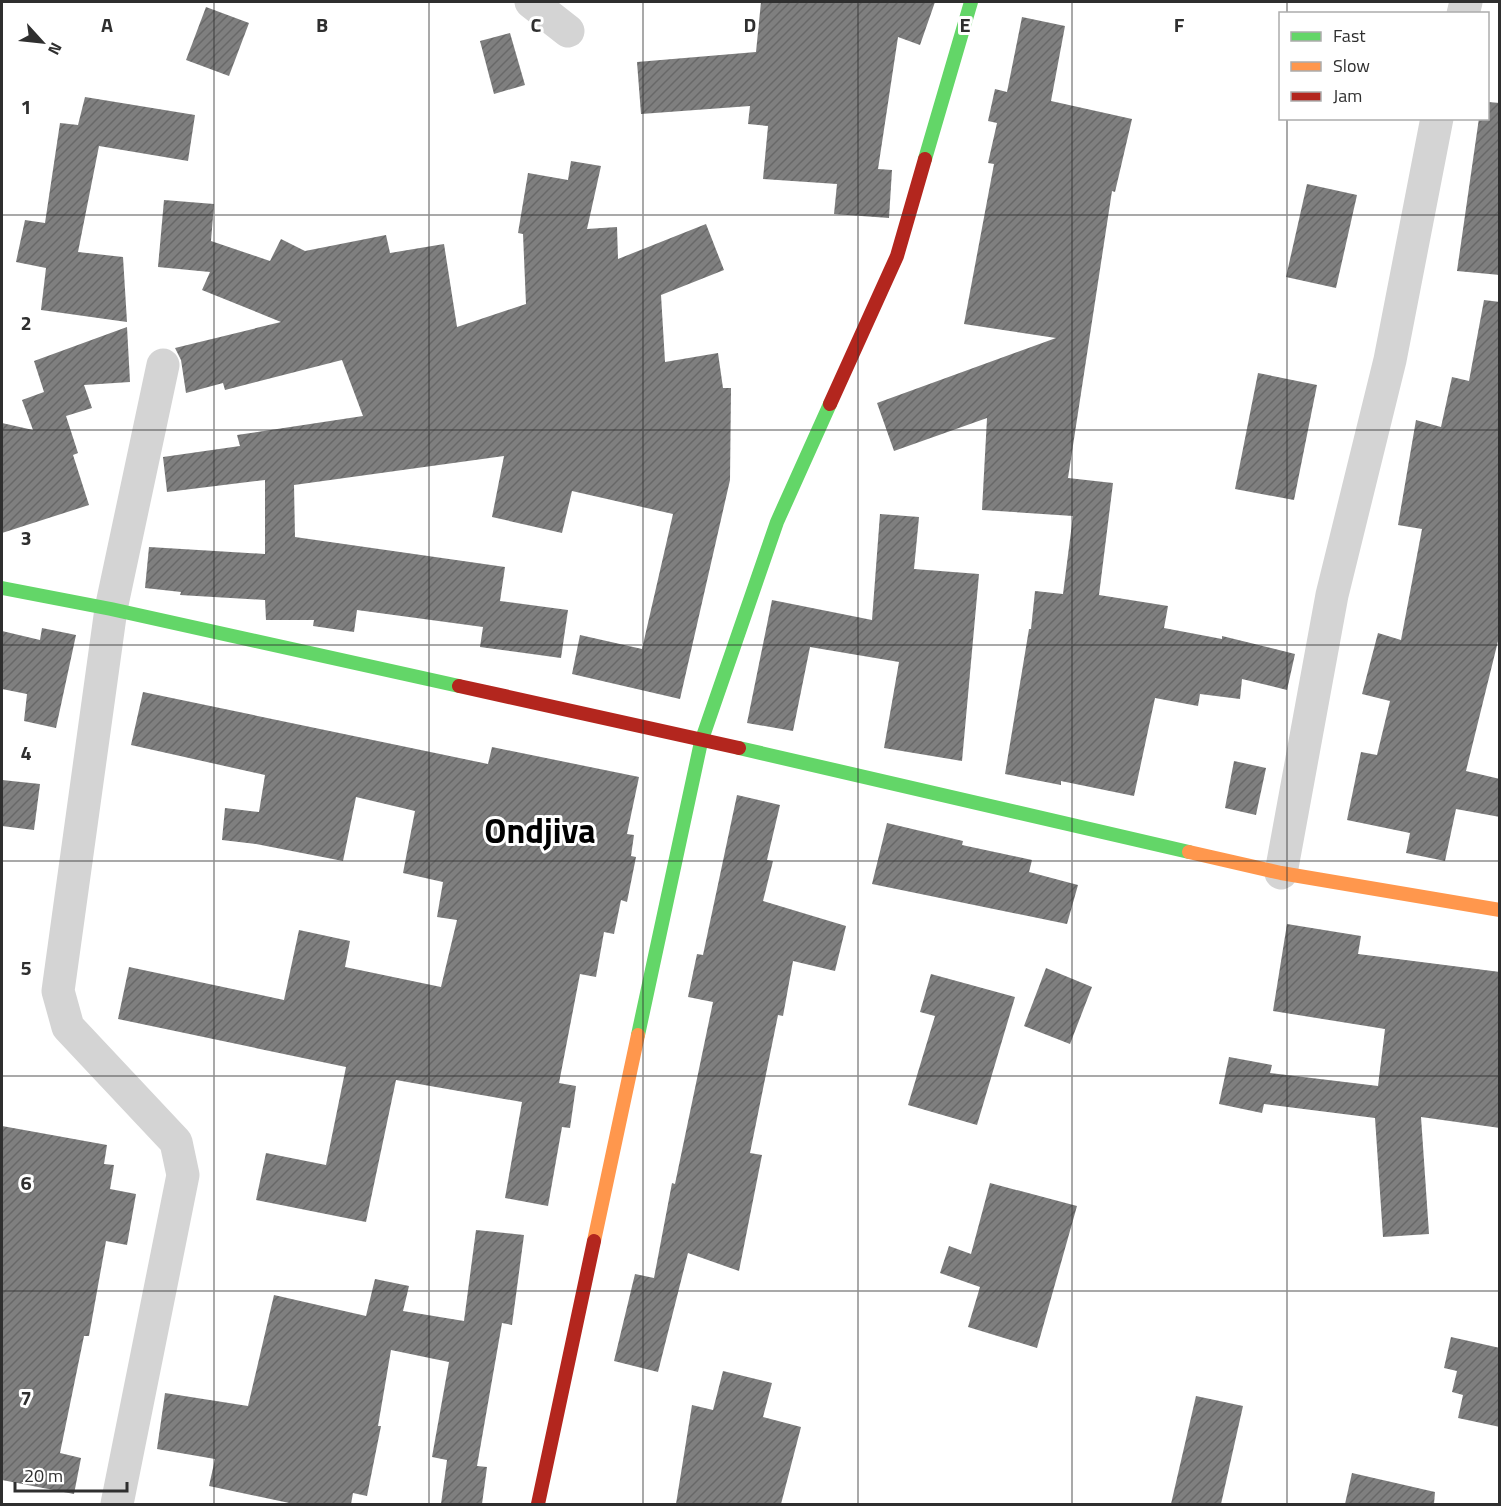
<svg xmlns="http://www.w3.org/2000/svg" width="1501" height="1506" font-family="'Titillium Web',sans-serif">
<defs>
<pattern id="building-hatch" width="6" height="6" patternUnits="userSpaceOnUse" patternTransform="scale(1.5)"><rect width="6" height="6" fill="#7f7f7f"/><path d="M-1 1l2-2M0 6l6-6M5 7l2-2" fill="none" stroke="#686868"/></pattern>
</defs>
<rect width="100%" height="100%" fill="#fff"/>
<!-- building -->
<g fill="url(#building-hatch)">
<path d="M 761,2 L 935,2 L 920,45 L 898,37 L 878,169 L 892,170 L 889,218 L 834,214 L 837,184 L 763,179 L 768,126 L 748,124 L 750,106 L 641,114 L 637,62 L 756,52 Z"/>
<path d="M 206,7 L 249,23 L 229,76 L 186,60 Z"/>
<path d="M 1022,17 L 1065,26 L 1051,101 L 1132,119 L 1115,192 L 1112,191 L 1068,478 L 1113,483 L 1099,595 L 1168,606 L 1164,628 L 1222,639 L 1222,636 L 1295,654 L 1287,690 L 1242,679 L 1240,699 L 1200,694 L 1198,706 L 1155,698 L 1134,796 L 1061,781 L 1061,785 L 1005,774 L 1029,629 L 1031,629 L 1035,591 L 1063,594 L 1073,516 L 982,510 L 987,418 L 894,451 L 877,403 L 1056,338 L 964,324 L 994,164 L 988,163 L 997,123 L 988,121 L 995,89 L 1007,92 Z"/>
<path d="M 510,33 L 525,85 L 494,94 L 480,41 Z"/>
<path d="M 85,97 L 195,115 L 188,161 L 99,146 L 78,252 L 123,257 L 127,322 L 41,310 L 46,268 L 16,262 L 25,220 L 45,223 L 60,123 L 78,125 Z"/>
<path d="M 1488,102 L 1500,103 L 1500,275 L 1457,271 L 1479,118 L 1488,118 Z"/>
<path d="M 571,161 L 601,166 L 587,229 L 617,227 L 618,259 L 706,224 L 724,270 L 661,295 L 665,362 L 718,353 L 723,388 L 731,388 L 730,480 L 680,699 L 572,674 L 580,635 L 642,649 L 673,514 L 572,491 L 562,533 L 492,517 L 504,456 L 294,485 L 295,537 L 505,567 L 500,601 L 568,610 L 561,658 L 480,647 L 483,627 L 357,610 L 354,632 L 313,626 L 314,620 L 266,620 L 265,600 L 180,595 L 181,592 L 145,588 L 149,547 L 265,554 L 265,480 L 167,492 L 163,457 L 240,446 L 237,435 L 363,416 L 342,360 L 225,390 L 223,383 L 186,393 L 181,360 L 175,348 L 281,322 L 202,290 L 210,272 L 158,267 L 164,200 L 214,204 L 211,241 L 270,261 L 281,239 L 305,251 L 386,235 L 390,253 L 444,244 L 457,327 L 526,304 L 523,234 L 518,233 L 528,173 L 568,180 Z"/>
<path d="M 1307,184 L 1357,195 L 1336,288 L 1286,277 Z"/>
<path d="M 1484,300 L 1500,302 L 1500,633 L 1466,771 L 1500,779 L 1500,817 L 1456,809 L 1445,861 L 1406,853 L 1410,833 L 1347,820 L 1361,752 L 1377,755 L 1390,701 L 1362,694 L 1378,633 L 1401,640 L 1422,529 L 1398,525 L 1416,420 L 1441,427 L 1452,377 L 1469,381 Z"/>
<path d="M 127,327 L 130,382 L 84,385 L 92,408 L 66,416 L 78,453 L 73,455 L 89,505 L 2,533 L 2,423 L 33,430 L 22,400 L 44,392 L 34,361 Z"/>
<path d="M 1258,373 L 1317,385 L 1294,500 L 1235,489 Z"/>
<path d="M 880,514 L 919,517 L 914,569 L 979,574 L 962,761 L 884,748 L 899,662 L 810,647 L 793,731 L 747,723 L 772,600 L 872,620 Z"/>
<path d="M 42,628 L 76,635 L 56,728 L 24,721 L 27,694 L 2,689 L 2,631 L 40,640 Z"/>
<path d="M 143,692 L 488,764 L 492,747 L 639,777 L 627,834 L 634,835 L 631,856 L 636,857 L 627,902 L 621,900 L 614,934 L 604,932 L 596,977 L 580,974 L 559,1083 L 576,1086 L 570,1128 L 562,1127 L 548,1206 L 505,1198 L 522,1102 L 396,1080 L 366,1222 L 256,1200 L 266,1153 L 326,1165 L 346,1067 L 118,1019 L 129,967 L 284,1000 L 299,930 L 350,941 L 345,967 L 441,987 L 457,920 L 437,917 L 443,882 L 403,873 L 415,811 L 356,797 L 343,861 L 256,844 L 222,840 L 225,808 L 259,812 L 265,775 L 131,745 Z"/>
<path d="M 1234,761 L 1266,768 L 1256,815 L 1225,808 Z"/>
<path d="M 2,780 L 40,784 L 34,830 L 2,826 Z"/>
<path d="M 737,795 L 780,805 L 767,860 L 773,861 L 763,901 L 846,926 L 835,971 L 793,961 L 783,1016 L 778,1015 L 750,1153 L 762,1155 L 739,1271 L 688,1253 L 658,1372 L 614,1361 L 635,1274 L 654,1278 L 672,1183 L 675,1184 L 713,1002 L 688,997 L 697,954 L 703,955 Z"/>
<path d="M 887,823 L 963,841 L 962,845 L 1032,860 L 1029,872 L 1078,885 L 1067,924 L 872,884 Z"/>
<path d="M 1287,924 L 1361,936 L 1358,954 L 1500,972 L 1500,1128 L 1421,1117 L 1429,1234 L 1383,1237 L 1375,1118 L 1264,1104 L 1262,1113 L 1219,1104 L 1229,1057 L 1272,1065 L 1270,1073 L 1378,1086 L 1385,1029 L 1273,1011 Z"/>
<path d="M 1046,968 L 1092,987 L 1070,1044 L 1024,1026 Z"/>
<path d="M 931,974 L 1015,997 L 977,1125 L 908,1105 L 935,1016 L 920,1012 Z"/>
<path d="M 2,1126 L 107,1145 L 104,1164 L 114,1165 L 110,1189 L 136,1194 L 127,1245 L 106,1241 L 89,1336 L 84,1336 L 60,1453 L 81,1458 L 74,1494 L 2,1480 Z"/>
<path d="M 990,1183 L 1077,1206 L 1037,1348 L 968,1327 L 980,1287 L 940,1273 L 949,1246 L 971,1254 Z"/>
<path d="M 476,1230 L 524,1235 L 512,1325 L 502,1323 L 477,1466 L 487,1467 L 482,1504 L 441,1504 L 447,1460 L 432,1457 L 449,1362 L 391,1350 L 378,1426 L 381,1426 L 367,1496 L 353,1493 L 351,1504 L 294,1504 L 209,1486 L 215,1459 L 157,1449 L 165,1393 L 248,1406 L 274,1295 L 366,1316 L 375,1279 L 409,1286 L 403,1311 L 464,1321 Z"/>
<path d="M 1451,1337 L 1500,1348 L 1500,1427 L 1458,1418 L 1463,1395 L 1452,1392 L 1457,1371 L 1444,1368 Z"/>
<path d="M 723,1371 L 772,1383 L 763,1417 L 801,1427 L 781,1504 L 676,1504 L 692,1405 L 713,1410 Z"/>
<path d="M 1196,1396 L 1243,1406 L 1221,1504 L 1171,1504 Z"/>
<path d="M 1352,1473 L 1435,1492 L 1434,1504 L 1345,1504 Z"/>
</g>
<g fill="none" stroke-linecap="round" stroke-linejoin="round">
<!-- street -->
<g stroke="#d4d4d4" stroke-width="33">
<path d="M 531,2 L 568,31"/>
<path d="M 1463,14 L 1466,2"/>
<path d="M 1281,873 L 1332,595 L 1390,360 L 1437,118"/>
<path d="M 117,1504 L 183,1175 L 176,1142 L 68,1027 L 58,991 L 111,609 L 163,365"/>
</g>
<!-- fast -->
<g stroke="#63d668" stroke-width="14">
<path d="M 925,159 L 971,2"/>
<path d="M 2,588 L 111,609 L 459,686"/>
<path d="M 739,748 L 1189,852"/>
<path d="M 638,1035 L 701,742 L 777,522 L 830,404"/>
</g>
<!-- slow -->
<g stroke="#ff974d" stroke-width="14">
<path d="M 1189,852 L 1281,873 L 1500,910"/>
<path d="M 594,1241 L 638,1035"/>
</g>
<!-- jam -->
<g stroke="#b3261e" stroke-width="14">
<path d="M 830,404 L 897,256 L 925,159"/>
<path d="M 459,686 L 739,748"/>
<path d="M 538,1504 L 594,1241"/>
</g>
</g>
<!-- grid -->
<path fill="none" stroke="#2f2f2f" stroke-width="1.5" stroke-opacity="0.55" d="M 214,2 L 214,1504M 429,2 L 429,1504M 643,2 L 643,1504M 858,2 L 858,1504M 1072,2 L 1072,1504M 1287,2 L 1287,14M 1287,118 L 1287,1504M 2,215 L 1500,215M 2,430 L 1500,430M 2,645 L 1500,645M 2,861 L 1500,861M 2,1076 L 1500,1076M 2,1291 L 1500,1291"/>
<g text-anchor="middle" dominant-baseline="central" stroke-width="6" stroke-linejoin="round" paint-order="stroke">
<!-- town labels -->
<g font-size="34" font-weight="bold" fill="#000" stroke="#fff">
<text x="540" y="830">Ondjiva</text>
</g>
</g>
<g font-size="20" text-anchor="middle" font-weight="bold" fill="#2f2f2f" stroke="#fff" stroke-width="6" stroke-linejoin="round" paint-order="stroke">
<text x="107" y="32">A</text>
<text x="322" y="32">B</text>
<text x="536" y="32">C</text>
<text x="750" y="32">D</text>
<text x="965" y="32">E</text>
<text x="1179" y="32">F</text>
<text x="26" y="114">1</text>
<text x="26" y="330">2</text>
<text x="26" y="545">3</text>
<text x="26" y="760">4</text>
<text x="26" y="975">5</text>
<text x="26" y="1190">6</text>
<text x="26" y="1405">7</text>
</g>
<!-- border -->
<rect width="1501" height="1506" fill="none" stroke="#2f2f2f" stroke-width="6"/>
<!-- legend -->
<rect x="1279" y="12" width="210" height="108" fill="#ffffff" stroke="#acacac" stroke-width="1.5"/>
<rect x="1291" y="32" width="30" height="9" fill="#63d668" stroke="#acacac" stroke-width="1.5"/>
<text x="1333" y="42" font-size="18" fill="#2f2f2f">Fast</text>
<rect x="1291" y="62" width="30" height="9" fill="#ff974d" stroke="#acacac" stroke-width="1.5"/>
<text x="1333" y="72" font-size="18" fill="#2f2f2f">Slow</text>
<rect x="1291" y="92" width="30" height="9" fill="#b3261e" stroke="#acacac" stroke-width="1.5"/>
<text x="1333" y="102" font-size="18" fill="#2f2f2f">Jam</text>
<!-- north arrow -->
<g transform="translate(42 42) rotate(117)" stroke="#ffffff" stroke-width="4.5" paint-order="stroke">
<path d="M0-4.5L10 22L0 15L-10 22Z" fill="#2f2f2f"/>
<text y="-9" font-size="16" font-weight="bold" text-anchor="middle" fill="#2f2f2f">N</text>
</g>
<!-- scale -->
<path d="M15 1482v9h112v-9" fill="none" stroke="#2f2f2f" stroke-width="3"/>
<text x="24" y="1482" font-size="18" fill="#2f2f2f" stroke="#ffffff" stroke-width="4.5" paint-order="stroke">20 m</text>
</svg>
